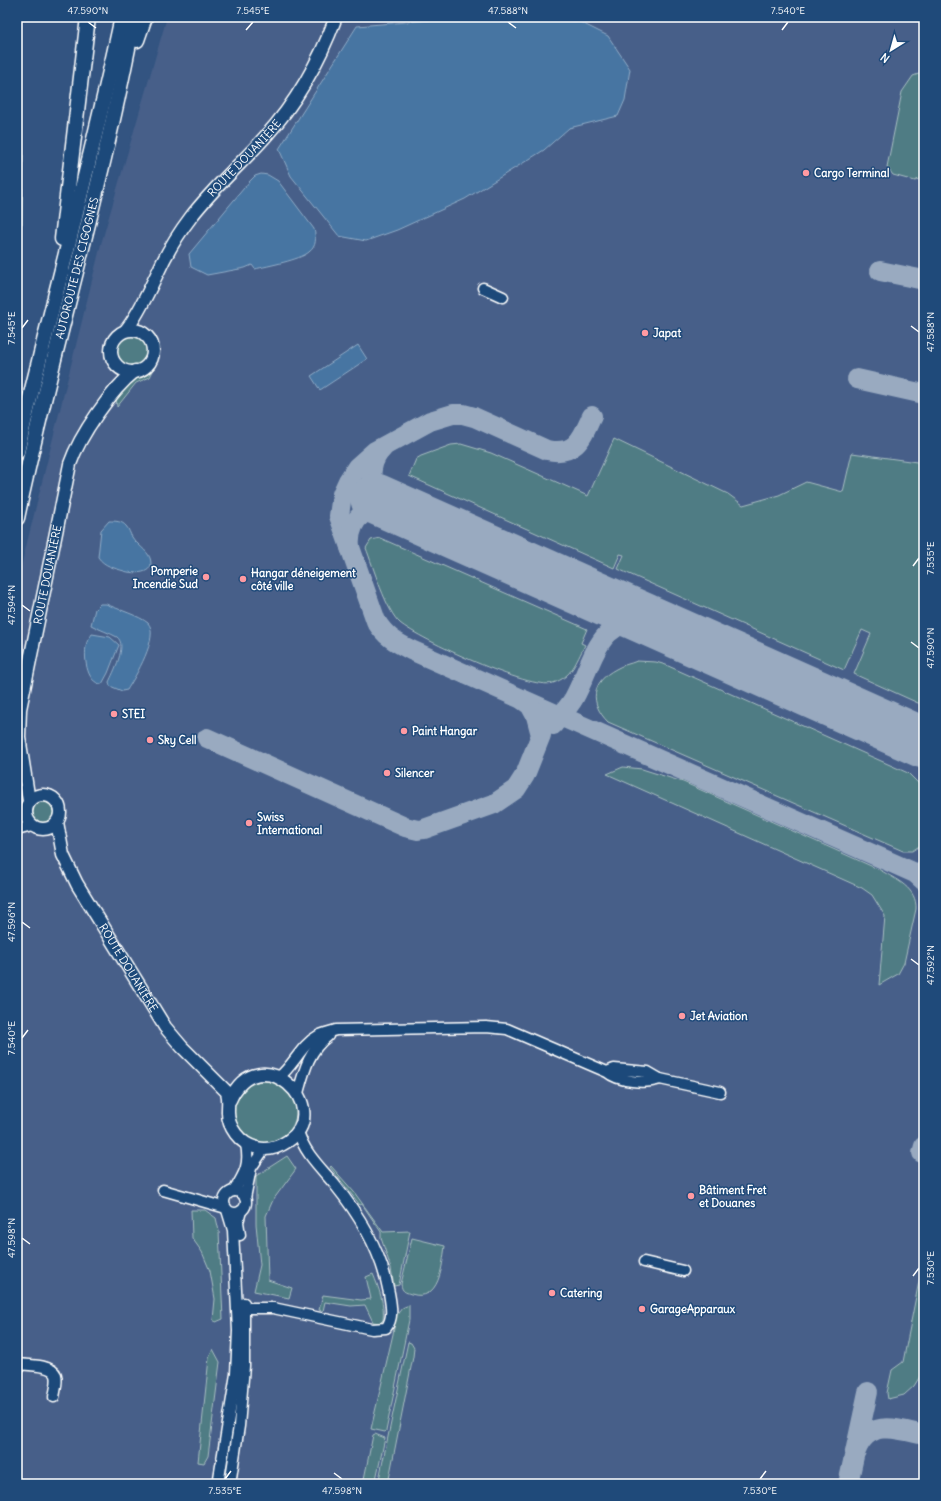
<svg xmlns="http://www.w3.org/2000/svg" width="941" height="1501" font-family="Delius,sans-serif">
<rect width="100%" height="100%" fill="#335481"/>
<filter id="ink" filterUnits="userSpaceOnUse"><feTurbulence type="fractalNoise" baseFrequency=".025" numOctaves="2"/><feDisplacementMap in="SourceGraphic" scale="8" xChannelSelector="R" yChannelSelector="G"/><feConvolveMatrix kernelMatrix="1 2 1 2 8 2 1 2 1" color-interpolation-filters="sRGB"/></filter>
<g filter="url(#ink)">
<!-- built -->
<path fill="#465f89" d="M 167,17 L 924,17 L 924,1484 L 17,1484 L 17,583 L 101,244 Z"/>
<!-- green -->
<g fill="#507c84" stroke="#a8bec2">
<path d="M 924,72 L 924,176 L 915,181 L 893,175 L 887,167 L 902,92 L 913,76 Z"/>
<path d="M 17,144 L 23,148 L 22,224 L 17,228 Z"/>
<circle cx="132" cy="351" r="15"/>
<path d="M 156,365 L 150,377 L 136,383 L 117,407 L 116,396 L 136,376 Z"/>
<path d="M 614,439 L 728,494 L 743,505 L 779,495 L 806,482 L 843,492 L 852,453 L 924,463 L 924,703 L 918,703 L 854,674 L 871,634 L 862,630 L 844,670 L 618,569 L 624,555 L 620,554 L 614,568 L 409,476 L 416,459 L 421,456 L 451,445 L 461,444 L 491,453 L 588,496 Z"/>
<path d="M 380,538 L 587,629 L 581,643 L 585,645 C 576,662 572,677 553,683 C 531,691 419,639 400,623 C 386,611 373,566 366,548 L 371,540 Z"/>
<path d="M 637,661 L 656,662 L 666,665 L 908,773 L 924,789 L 924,843 L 912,851 L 903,851 L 608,722 C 589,703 591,682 616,669 C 622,665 630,664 637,661 Z"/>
<path d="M 623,767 L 642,769 L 683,782 L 880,870 C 897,880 917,888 916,909 L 904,963 L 898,974 L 879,985 L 885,916 L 872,895 L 862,888 L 607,774 Z"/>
<circle cx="43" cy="812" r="11"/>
<circle cx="265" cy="1112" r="31"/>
<path d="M 287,1156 L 296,1169 L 273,1200 L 266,1216 L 268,1280 L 292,1288 L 289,1298 L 254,1291 L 260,1265 L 256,1224 L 256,1176 Z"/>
<path d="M 331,1166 L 354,1192 L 383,1232 L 410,1231 L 399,1285 L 394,1286 L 391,1268 L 381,1238 L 381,1232 L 362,1204 L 360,1205 L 330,1167 Z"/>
<path d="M 191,1210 L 205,1210 L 216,1218 L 219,1231 L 223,1319 L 216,1322 L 213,1320 L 215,1299 L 210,1271 L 202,1252 L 192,1238 Z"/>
<path d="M 412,1238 L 445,1246 C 442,1266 440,1303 411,1294 C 405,1292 402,1292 401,1284 Z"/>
<path d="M 924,1256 L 924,1370 L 914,1386 L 904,1395 L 888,1399 L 887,1393 L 892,1370 L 903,1362 Z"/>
<path d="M 373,1274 C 379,1288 385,1305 383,1320 L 380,1323 L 373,1322 L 365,1305 L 351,1306 L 325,1302 L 323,1311 L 319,1310 L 323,1295 L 361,1300 L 371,1299 L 366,1277 Z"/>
<path d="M 409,1305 L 409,1320 L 386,1431 L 385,1432 L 371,1429 L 393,1334 L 396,1316 L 402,1308 Z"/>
<path d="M 408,1342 L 411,1343 L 414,1348 L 413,1357 L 388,1484 L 378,1484 Z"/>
<path d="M 213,1349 L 220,1362 L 208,1456 L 204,1463 L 198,1462 L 209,1358 Z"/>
<path d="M 375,1434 L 385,1438 L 375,1484 L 363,1484 L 373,1435 Z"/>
</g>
<!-- water -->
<g fill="#4674a2" stroke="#90acc7">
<path d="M 468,17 L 578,21 L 608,36 L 630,69 L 625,100 L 618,116 L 569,128 L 544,150 L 465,199 L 397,230 L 366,241 L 339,236 L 291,176 L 279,149 L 357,26 Z"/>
<path d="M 261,174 L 268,175 L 278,181 L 314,229 C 316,238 317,246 309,252 C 300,260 267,266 255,269 L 252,265 L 245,268 L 207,275 L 191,267 L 189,254 L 249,182 L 255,176 Z"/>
<path d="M 358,345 L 367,359 L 320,390 L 311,376 Z"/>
<path d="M 109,521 C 115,521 122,521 126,526 C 129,529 130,534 132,537 C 137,545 147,550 150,558 C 156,575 133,574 124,571 C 114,568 104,566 98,557 L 101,530 Z"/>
<path d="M 100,604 L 106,604 C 117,609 140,616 148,623 C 160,636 135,677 127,690 L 122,691 L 110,686 L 109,682 C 113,673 128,645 117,637 C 110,633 100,630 91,625 L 95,609 Z"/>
<path d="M 92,634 L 110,637 L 119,645 L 108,673 L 102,684 C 86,684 83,654 87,642 C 88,639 91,636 92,634 Z"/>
</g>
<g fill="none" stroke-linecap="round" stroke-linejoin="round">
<!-- taxiway -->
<g stroke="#99aac0" stroke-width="20">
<path d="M 880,271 L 924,280"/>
<path d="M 857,379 L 924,394"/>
<path d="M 592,416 C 582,438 576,456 547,450 L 474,417 L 463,414 L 453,414 L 430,421 L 375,451 L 357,467 L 348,481 L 342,494 L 339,516 L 376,621 C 385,636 395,642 411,650 L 915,873 L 924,881"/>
<path d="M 383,448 C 377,454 373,461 372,469 C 367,501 405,511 427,522"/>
<path d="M 350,548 C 347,518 371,499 399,511"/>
<path d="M 553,725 C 560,716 569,707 574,698 C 594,662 598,613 652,622"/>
<path d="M 910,736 L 924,739"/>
<path d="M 207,738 L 405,827 L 418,830 L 424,829 L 494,804 L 516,789 L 525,775 L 541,735 L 536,716 L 530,705 L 523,700"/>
<path d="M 922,1153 L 924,1146"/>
<path d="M 856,1451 C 869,1418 898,1429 924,1435"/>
<path d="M 848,1484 L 868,1392"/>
</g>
<!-- runway -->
<path stroke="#99aac0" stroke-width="51" d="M 376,499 L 924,743"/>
<defs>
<g id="minor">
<path d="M 483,288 L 503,297"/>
<path d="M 17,820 L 25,811"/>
<path d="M 17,830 L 32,826"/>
<path d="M 279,1077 C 294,1065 301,1045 318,1036 C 323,1033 330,1032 336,1030 L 486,1027 L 507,1029 L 607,1072 C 619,1082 645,1084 660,1079 L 648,1072 L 614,1069 L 607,1072"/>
<path d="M 660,1079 L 720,1092"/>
<path d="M 298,1093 C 304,1071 309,1050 328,1036"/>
<path d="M 163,1190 L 226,1208"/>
<path d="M 234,1191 C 245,1173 250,1165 246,1144"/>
<circle cx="235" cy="1202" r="11"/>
<path d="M 245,1198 L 251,1168 L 264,1149"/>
<path d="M 240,1235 L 238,1222 L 241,1211"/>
<path d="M 644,1262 L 683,1271"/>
<path d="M 245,1308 L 273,1308 L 372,1329 L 386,1328 C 394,1318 391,1305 389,1293 C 382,1253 361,1217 335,1185 C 321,1168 304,1153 298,1131"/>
<path d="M 17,1364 C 27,1365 52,1364 56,1375 C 58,1381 55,1391 54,1397"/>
<path d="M 218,1484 L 236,1374 L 238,1331 L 233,1230 L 227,1210"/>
<path d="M 230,1484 L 239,1426 L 244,1366 L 244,1303"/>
</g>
<g id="major">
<path id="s1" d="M 126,330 C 140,312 148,292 158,272 C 167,252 178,234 191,217 C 213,188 241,164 265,137 C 296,103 320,60 336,17"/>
<circle cx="132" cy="351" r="21"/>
<circle cx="43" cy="812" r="17"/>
<path id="s2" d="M 29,801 L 19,737 L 20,709 L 70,464 C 80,435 111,390 135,371"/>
<path id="s3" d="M 57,822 L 63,855 L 77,884 L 165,1027 L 182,1047 L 227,1092 C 229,1099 228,1103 228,1110 C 227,1127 240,1144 257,1148 C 268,1151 279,1147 288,1141 C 336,1108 259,1035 230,1100"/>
</g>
<g id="highway">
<path d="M 137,40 L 145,17"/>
<path d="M 62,239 L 88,17"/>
<path d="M 17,452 C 51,307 91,163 122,17"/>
<path id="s4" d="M 17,518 C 52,350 103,186 134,17"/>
</g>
</defs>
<!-- minor casing -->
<use href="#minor" stroke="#fff" stroke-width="13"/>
<!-- major casing -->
<use href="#major" stroke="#fff" stroke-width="15"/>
<!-- highway casing -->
<use href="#highway" stroke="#fff" stroke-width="17"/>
<!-- minor -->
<use href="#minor" stroke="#1f4a7a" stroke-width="10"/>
<!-- major -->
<use href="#major" stroke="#1f4a7a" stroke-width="12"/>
<!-- highway -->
<use href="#highway" stroke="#1f4a7a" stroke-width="14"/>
</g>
</g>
<!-- ticks -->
<path fill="none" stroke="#fff" stroke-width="1.5" d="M 88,22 L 96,28M 508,22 L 516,28M 246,30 L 253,22M 782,30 L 788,22M 911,326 L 919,332M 22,328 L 28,320M 913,566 L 919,558M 22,605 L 30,611M 911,642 L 919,648M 22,922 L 30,928M 911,959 L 919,965M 22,1038 L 28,1030M 22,1238 L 30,1244M 913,1276 L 919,1268M 334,1473 L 342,1479M 225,1479 L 231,1471M 760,1479 L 766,1471"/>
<!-- markers -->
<g fill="#ff9aa2" stroke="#1f4a7a" stroke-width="1.5">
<circle cx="806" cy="173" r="4"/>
<circle cx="645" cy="333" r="4"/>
<circle cx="206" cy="577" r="4"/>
<circle cx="243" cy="579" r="4"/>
<circle cx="114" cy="714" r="4"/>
<circle cx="404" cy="731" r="4"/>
<circle cx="150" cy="740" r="4"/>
<circle cx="387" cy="773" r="4"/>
<circle cx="249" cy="823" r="4"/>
<circle cx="682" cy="1016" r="4"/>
<circle cx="691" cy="1196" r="4"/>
<circle cx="552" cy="1293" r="4"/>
<circle cx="642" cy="1309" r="4"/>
</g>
<g text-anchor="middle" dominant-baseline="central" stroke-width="3" stroke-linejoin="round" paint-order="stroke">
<!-- street labels -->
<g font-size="11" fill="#fff" stroke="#1f4a7a">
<text stroke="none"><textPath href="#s1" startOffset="210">ROUTE DOUANIÈRE</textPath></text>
<text stroke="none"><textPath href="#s4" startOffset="257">AUTOROUTE DES CIGOGNES</textPath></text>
<text stroke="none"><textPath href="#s2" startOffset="230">ROUTE DOUANIÈRE</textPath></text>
<text stroke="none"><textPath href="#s3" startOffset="164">ROUTE DOUANIÈRE</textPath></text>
</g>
<!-- poi labels -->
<g font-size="11" font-weight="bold" fill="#fff" stroke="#1f4a7a" text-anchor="start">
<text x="814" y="173">Cargo Terminal</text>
<text x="653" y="333">Japat</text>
<text x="198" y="571" text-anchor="end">Pomperie<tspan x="198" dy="13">Incendie Sud</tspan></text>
<text x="251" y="573">Hangar déneigement<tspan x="251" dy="13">côté ville</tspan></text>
<text x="122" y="714">STEI</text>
<text x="412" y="731">Paint Hangar</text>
<text x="158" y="740">Sky Cell</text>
<text x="395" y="773">Silencer</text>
<text x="257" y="817">Swiss<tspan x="257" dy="13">International</tspan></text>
<text x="690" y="1016">Jet Aviation</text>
<text x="699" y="1190">Bâtiment Fret<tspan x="699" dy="13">et Douanes</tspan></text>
<text x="560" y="1293">Catering</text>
<text x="650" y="1309">GarageApparaux</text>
</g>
</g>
<!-- margin -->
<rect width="941" height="1501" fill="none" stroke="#1f4a7a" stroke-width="44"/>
<!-- north arrow -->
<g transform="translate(891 50) rotate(217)" stroke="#1f4a7a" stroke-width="3" paint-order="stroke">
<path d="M0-3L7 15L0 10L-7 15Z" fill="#ffffff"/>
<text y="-6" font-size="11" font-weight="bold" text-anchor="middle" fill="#ffffff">N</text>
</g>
<rect x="22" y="22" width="897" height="1457" fill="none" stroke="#fff" stroke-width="1.5"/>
<g font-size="10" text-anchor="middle" fill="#fff">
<text x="88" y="14">47.590°N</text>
<text x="253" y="14">7.545°E</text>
<text x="508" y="14">47.588°N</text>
<text x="788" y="14">7.540°E</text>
<text transform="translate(11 328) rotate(-90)" y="4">7.545°E</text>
<text transform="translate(930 332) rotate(-90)" y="4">47.588°N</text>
<text transform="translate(930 558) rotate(-90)" y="4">7.535°E</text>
<text transform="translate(11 605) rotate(-90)" y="4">47.594°N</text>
<text transform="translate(930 648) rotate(-90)" y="4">47.590°N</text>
<text transform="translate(11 922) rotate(-90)" y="4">47.596°N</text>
<text transform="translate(930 965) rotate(-90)" y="4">47.592°N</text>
<text transform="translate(11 1038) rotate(-90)" y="4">7.540°E</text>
<text transform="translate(11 1238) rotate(-90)" y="4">47.598°N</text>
<text transform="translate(930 1268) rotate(-90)" y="4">7.530°E</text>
<text x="225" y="1494">7.535°E</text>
<text x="342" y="1494">47.598°N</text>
<text x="760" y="1494">7.530°E</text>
</g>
</svg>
